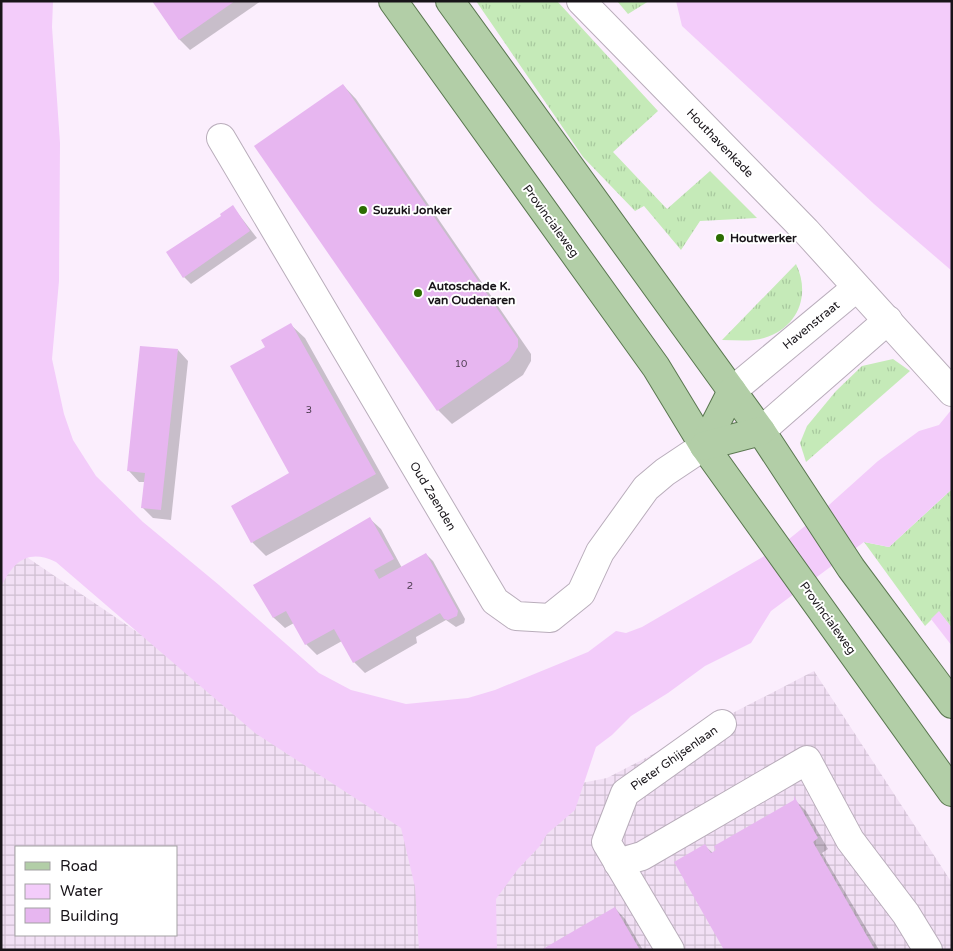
<svg xmlns="http://www.w3.org/2000/svg" width="953" height="951" font-family="'Varela Round',sans-serif">
<defs>
<pattern id="industrial-grid" width="8" height="8" patternUnits="userSpaceOnUse" patternTransform="scale(1.25)"><rect width="8" height="8" fill="#f2e0f5"/><path d="M0 4h8M4 0v8" fill="none" stroke="#cfbfd1"/></pattern>
<pattern id="grass-tufts" width="24" height="20" patternUnits="userSpaceOnUse" patternTransform="scale(1.25)"><rect width="24" height="20" fill="#c5eab8"/><path d="M3 7l-1-3M5 7V3M7 7l1-3M15 17l-1-3M17 17v-4M19 17l1-3" fill="none" stroke="#a8c89e"/></pattern>
</defs>
<rect width="100%" height="100%" fill="#fbeefd"/>
<!-- industrial -->
<path fill="url(#industrial-grid)" fill-rule="evenodd" d="M 3,541 L 410,817 L 607,778 L 814,671 L 952,883 L 952,950 L 1,950 L 1,545 ZM 16,847 L 176,847 L 176,935 L 16,935 Z"/>
<!-- grass -->
<g fill="url(#grass-tufts)">
<path d="M 476,1 L 557,1 L 658,111 L 613,152 L 667,209 L 710,171 L 757,218 L 700,221 L 681,250 L 644,206 L 635,211 L 583,157 Z"/>
<path d="M 617,1 L 649,1 L 628,14 Z"/>
<path d="M 796,264 C 811,295 798,328 764,338 C 751,342 736,340 722,340 Z"/>
<path d="M 893,359 L 910,371 L 806,462 L 800,443 L 807,426 L 836,391 L 862,366 Z"/>
<path d="M 952,489 L 952,628 L 939,612 L 925,626 L 864,542 L 889,547 Z"/>
</g>
<!-- water -->
<g fill="#f3ccfa">
<path d="M 1,1 L 53,1 L 52,27 L 60,143 L 59,281 L 52,359 L 64,414 L 73,440 L 96,476 L 143,522 L 219,585 L 319,673 L 351,690 L 406,704 L 468,698 L 495,690 L 588,652 L 616,631 L 626,633 L 642,627 L 778,548 L 810,522 L 878,461 L 919,431 L 939,425 L 952,409 L 952,489 L 889,547 L 864,542 L 771,611 L 751,643 L 705,666 L 668,693 L 631,716 L 612,735 L 596,747 L 575,810 L 547,834 L 539,847 L 518,869 L 496,899 L 497,950 L 419,950 L 415,887 L 401,828 L 255,733 L 56,562 C 28,548 13,562 1,587 Z"/>
<path d="M 676,1 L 952,1 L 952,271 L 874,204 L 682,26 Z"/>
<path d="M 939,611 L 952,628 L 952,646 L 931,619 Z"/>
</g>
<!-- shadow -->
<g fill="#0003">
<path d="M 153,1 L 261,1 L 190,50 L 180,40 Z"/>
<path d="M 343,85 L 356,99 L 531,354 L 531,361 L 523,375 L 452,424 L 438,410 Z"/>
<path d="M 233,207 L 257,238 L 191,284 L 184,277 L 223,216 Z"/>
<path d="M 291,325 L 305,338 L 389,488 L 266,556 L 252,542 L 232,506 L 291,473 L 267,348 Z"/>
<path d="M 178,350 L 188,361 L 171,520 L 153,518 L 143,508 L 145,482 L 139,482 L 129,471 Z"/>
<path d="M 370,519 L 381,529 L 402,568 L 426,554 L 433,561 L 465,619 L 464,623 L 456,627 L 446,620 L 416,637 L 417,643 L 365,673 L 354,662 L 342,641 L 317,655 L 306,644 L 294,623 L 285,628 L 274,618 L 255,586 Z"/>
<path d="M 795,800 L 806,811 L 828,849 L 822,853 L 879,950 L 726,950 L 705,846 L 713,853 Z"/>
<path d="M 615,908 L 625,919 L 643,950 L 544,950 Z"/>
</g>
<!-- building -->
<g fill="#e7b6f0">
<path d="M 152,1 L 235,1 L 179,40 Z"/>
<path d="M 343,84 L 518,339 L 518,347 L 509,361 L 437,411 L 254,146 Z"/>
<path d="M 233,205 L 250,231 L 183,278 L 166,252 L 221,216 L 220,214 Z"/>
<path d="M 291,323 L 376,474 L 251,543 L 231,506 L 289,473 L 230,366 L 265,347 L 261,340 Z"/>
<path d="M 140,346 L 178,349 L 161,510 L 141,508 L 145,473 L 127,471 Z"/>
<path d="M 370,517 L 394,559 L 374,570 L 379,579 L 426,553 L 458,611 L 457,616 L 448,620 L 444,619 L 440,613 L 353,663 L 334,629 L 305,645 L 286,611 L 273,618 L 253,585 Z"/>
<path d="M 794,796 L 818,838 L 813,842 L 875,950 L 724,950 L 674,862 L 705,844 L 711,853 L 716,850 L 714,846 L 794,800 Z"/>
<path d="M 615,907 L 640,950 L 541,950 Z"/>
</g>
<g fill="none" stroke-linecap="round" stroke-linejoin="round">
<defs>
<g id="minor">
<path d="M 581,1 L 806,231 L 952,392"/>
<path d="M 221,138 L 495,601 L 516,616 L 550,618 L 581,593 L 600,552 L 646,488 L 665,472 L 704,446"/>
<path d="M 732,391 L 856,288"/>
<path d="M 761,431 L 888,320"/>
<path d="M 618,863 L 642,856 L 807,760 L 850,840 L 906,914 L 928,950"/>
<path d="M 670,950 L 606,842 L 625,793 L 722,724"/>
</g>
<g id="major">
<path d="M 393,1 L 656,367 L 704,446 L 952,792"/>
<path d="M 450,1 L 761,431 L 851,568 L 952,704"/>
<path d="M 704,446 L 732,391"/>
<path d="M 704,446 L 761,431"/>
</g>
</defs>
<!-- minor casing -->
<use href="#minor" stroke="#b9adbb" stroke-width="30"/>
<!-- major casing -->
<use href="#major" stroke="#5a7750" stroke-width="30"/>
<!-- minor -->
<use href="#minor" stroke="#fff" stroke-width="28"/>
<!-- major -->
<use href="#major" stroke="#b2cea7" stroke-width="28"/>
</g>
<!-- markers -->
<g fill="#2c6d02" stroke="#fff" stroke-width="2">
<circle cx="363" cy="210" r="5"/>
<circle cx="720" cy="238" r="5"/>
<circle cx="418" cy="293" r="5"/>
</g>
<g text-anchor="middle" dominant-baseline="central" stroke-width="4" stroke-linejoin="round" paint-order="stroke">
<!-- number labels -->
<g font-size="10" fill="#4c3c4f">
<text x="461" y="364">10</text>
<text x="309" y="410">3</text>
<text x="410" y="586">2</text>
</g>
<!-- street labels -->
<g font-size="12" fill="#181419" stroke="#fff">
<text transform="translate(720 143) rotate(46)">Houthavenkade</text>
<text transform="translate(551 221) rotate(54)">Provincialeweg</text>
<text transform="translate(811 325) rotate(-39)">Havenstraat</text>
<text transform="translate(433 496) rotate(59)">Oud Zaenden</text>
<text transform="translate(828 618) rotate(54)">Provincialeweg</text>
<text transform="translate(674 758) rotate(-35)">Pieter Ghijsenlaan</text>
</g>
<!-- poi labels -->
<g font-size="12" font-weight="bold" fill="#181419" stroke="#fff" text-anchor="start">
<text x="373" y="210">Suzuki Jonker</text>
<text x="730" y="238">Houtwerker</text>
<text x="428" y="286">Autoschade K.<tspan x="428" dy="14">van Oudenaren</tspan></text>
</g>
</g>
<!-- border -->
<rect width="953" height="951" fill="none" stroke="#181419" stroke-width="5"/>
<!-- legend -->
<rect x="15" y="846" width="162" height="90" fill="#ffffff" stroke="#a3a1a3"/>
<rect x="25" y="862" width="25" height="8" fill="#b2cea7" stroke="#a3a1a3"/>
<text x="60" y="871" font-size="15" fill="#181419">Road</text>
<rect x="25" y="884" width="25" height="15" fill="#f3ccfa" stroke="#a3a1a3"/>
<text x="60" y="896" font-size="15" fill="#181419">Water</text>
<rect x="25" y="908" width="25" height="15" fill="#e7b6f0" stroke="#a3a1a3"/>
<text x="60" y="921" font-size="15" fill="#181419">Building</text>
</svg>
